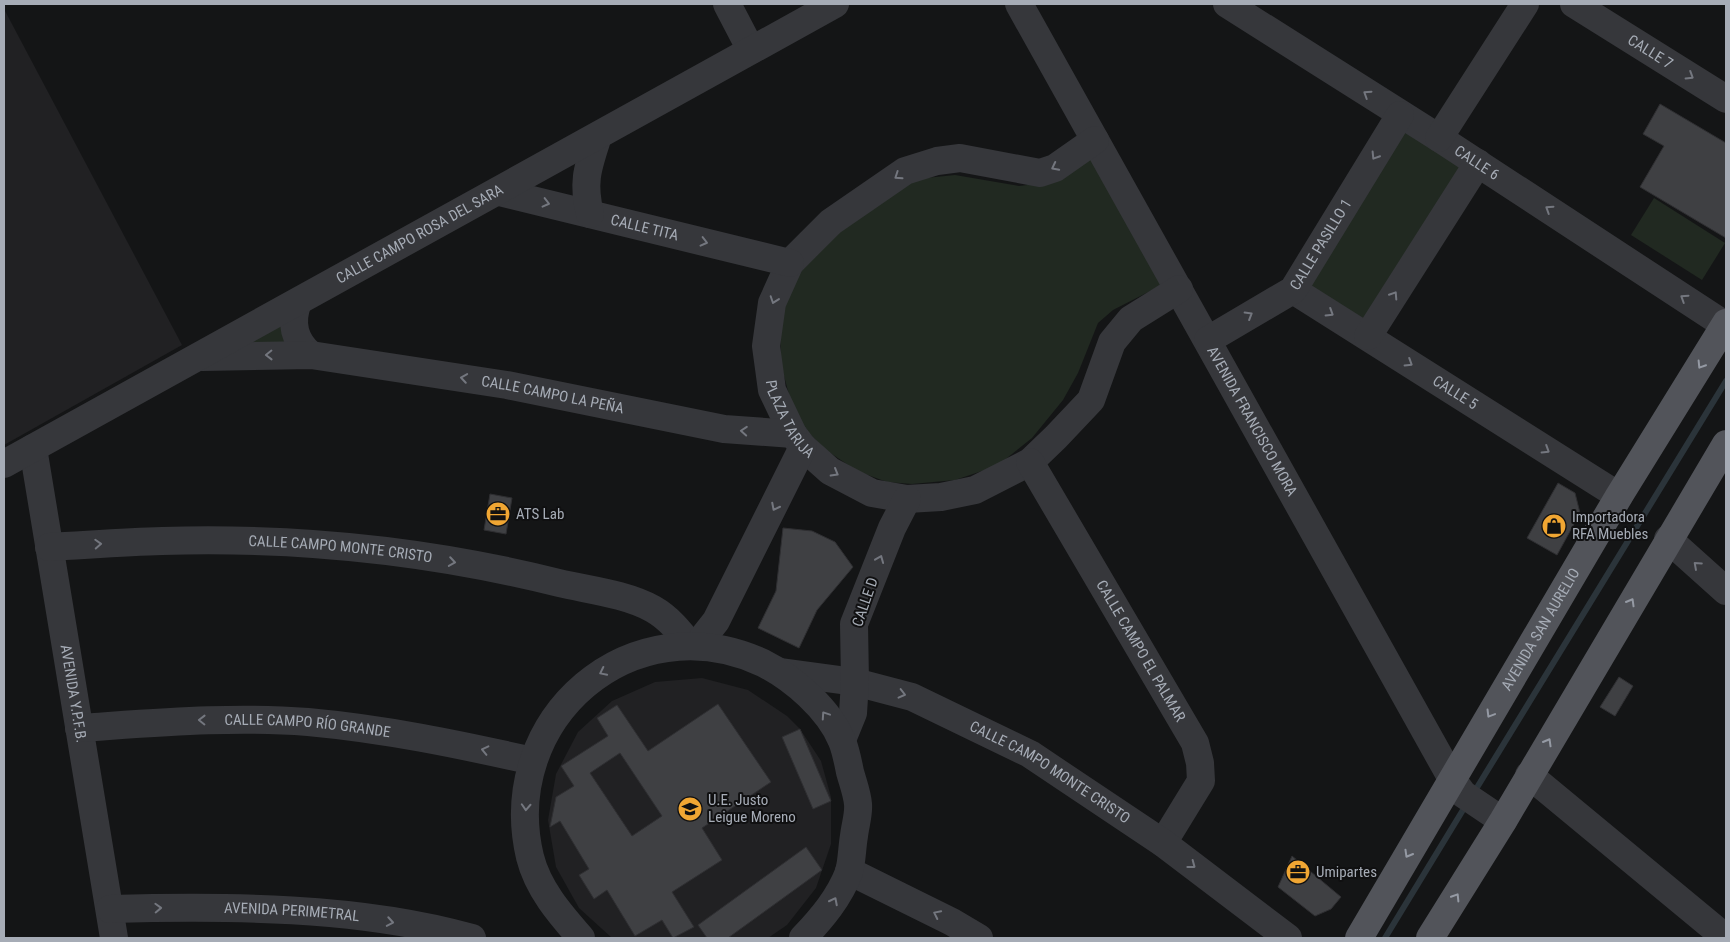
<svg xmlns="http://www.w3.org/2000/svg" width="1730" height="942" font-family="'Roboto Condensed',sans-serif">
<rect width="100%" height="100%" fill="#141516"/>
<!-- built -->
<g fill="#212123">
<path d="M 4,9 L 182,345 L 4,445 Z"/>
<path d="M 702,678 L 748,690 L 787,716 L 800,729 L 821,761 L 831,797 L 831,844 L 816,888 L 787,925 L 768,938 L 612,938 L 579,908 L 556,867 L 548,820 L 556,774 L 578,732 L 612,701 L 655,682 Z"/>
</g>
<!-- green -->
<g fill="#212921">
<path d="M 1402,127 L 1465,167 L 1364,325 L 1304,285 Z"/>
<path d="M 1086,148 L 1164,284 L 1113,310 L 1098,323 L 1078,373 L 1063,400 L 1032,438 L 997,466 L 955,480 L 912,484 L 887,482 L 857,471 L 826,450 L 796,420 L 781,365 L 780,327 L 788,288 L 809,257 L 840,229 L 916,179 L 955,175 L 1019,186 L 1045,183 Z"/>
<path d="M 1654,198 L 1725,243 L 1702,280 L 1631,235 Z"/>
<path d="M 288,321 L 293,345 L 253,345 L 251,341 Z"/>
</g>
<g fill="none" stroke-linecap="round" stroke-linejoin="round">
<!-- stream -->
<g stroke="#2b343a" stroke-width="6">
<path d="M 1473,794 L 1726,381"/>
<path d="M 1385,938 L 1466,805"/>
</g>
</g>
<!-- building -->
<g fill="#3f4043" stroke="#2f2f32" fill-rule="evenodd">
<path d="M 1660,104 L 1726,143 L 1726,238 L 1640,187 L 1664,146 L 1643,134 Z"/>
<path d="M 1558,483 L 1575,493 L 1580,513 L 1557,555 L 1527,538 Z"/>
<path d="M 490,494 L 512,498 L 506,534 L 484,530 Z"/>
<path d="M 783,528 L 812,531 L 835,542 L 853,567 L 817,610 L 799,648 L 758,628 L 776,591 Z"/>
<path d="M 1619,677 L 1633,686 L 1615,716 L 1600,707 Z"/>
<path d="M 718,704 L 771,782 L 702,828 L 722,860 L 672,892 L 694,927 L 673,938 L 662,920 L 635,936 L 607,890 L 594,899 L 579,875 L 589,869 L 560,821 L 550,827 L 556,797 L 574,786 L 561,766 L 608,736 L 597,718 L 617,705 L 648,751 ZM 620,753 L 662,816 L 632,836 L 590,773 Z"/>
<path d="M 800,729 L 831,801 L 813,809 L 782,737 Z"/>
<path d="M 806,847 L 822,870 L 728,938 L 707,938 L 698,925 Z"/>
<path d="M 1292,856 L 1341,897 L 1331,909 L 1315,916 L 1278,887 Z"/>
</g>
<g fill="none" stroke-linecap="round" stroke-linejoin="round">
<!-- minor -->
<g stroke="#36373b" stroke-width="28">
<path d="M 727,4 L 751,50"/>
<path id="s1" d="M 1019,4 L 1452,779 L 1463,794 L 1503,821"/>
<path id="s2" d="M 1227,4 L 1439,138 L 1725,325"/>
<path id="s3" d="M 1574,4 L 1726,99"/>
<path d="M 1439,138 L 1525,4"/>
<path id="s4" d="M 1095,140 L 1055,168 L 1040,173 L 960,158 L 937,161 L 905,171 L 831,222 L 790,263 L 772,303 L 766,346 L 772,390 L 793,434 L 803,447 L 830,471 L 872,493 L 907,499 L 941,497 L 975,490 L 1030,462 L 1056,437 L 1091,400 L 1112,342 L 1131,319 L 1179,289"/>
<path id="s5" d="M 499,192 L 790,263"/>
<path d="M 590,214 C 582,181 588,167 598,136"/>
<path id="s6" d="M 1293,290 L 1619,496"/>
<path d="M 298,302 C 290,322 294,341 311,355"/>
<path d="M 1368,336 L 1478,163"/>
<path id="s7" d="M 1208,340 L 1293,290 L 1400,115"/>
<path id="s8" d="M 202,357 L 311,355 L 507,385 L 724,429 L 793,434"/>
<path id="s9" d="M 33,448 L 114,938"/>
<path id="s10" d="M 1030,462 L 1195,743 L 1200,763 L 1201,781 L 1163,843"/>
<path id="s11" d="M 4,464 L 835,4"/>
<path d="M 1668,539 L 1726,591"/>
<path id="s12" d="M 49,547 C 87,545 125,542 162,541 C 294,537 431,551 559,583 C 589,590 626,594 653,609 C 669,618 680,632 691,646"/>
<path d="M 697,645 L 716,621 L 803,447"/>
<path id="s13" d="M 781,672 L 855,682 L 912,697 L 1030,754 L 1163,843 L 1288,938"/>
<path id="s14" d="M 79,728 C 155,723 232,716 308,722 C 385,729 457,744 533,761"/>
<path d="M 842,740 L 853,713 L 855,682 L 854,624 L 892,528 L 907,499"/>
<path d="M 1529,775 L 1726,938"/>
<path d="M 849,871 L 952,922 L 979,938"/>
<path id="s15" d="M 110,909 C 226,906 359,906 472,938"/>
<path d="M 581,938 C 560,914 538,889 530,857 C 497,718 632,602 763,663 C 793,678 829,709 842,741 C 846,751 848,762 850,772 C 853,783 857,793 858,804 C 859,814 855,826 854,836 C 852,847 852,861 849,872 C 839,898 822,918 803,938"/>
</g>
<!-- major -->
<g stroke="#52545a" stroke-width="28">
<path id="s16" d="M 1359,938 L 1619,496 L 1726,323"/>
<path d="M 1430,938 L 1503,821 L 1726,444"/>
</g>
</g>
<!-- one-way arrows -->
<defs><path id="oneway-chevron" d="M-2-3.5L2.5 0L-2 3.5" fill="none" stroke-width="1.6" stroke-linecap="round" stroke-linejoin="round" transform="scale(1.25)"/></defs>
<g stroke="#74777f">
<use href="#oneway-chevron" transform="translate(1690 76) rotate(32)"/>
<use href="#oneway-chevron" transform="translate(1367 94) rotate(-147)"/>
<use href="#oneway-chevron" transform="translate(1375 156) rotate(122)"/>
<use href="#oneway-chevron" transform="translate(1055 167) rotate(153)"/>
<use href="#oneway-chevron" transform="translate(898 176) rotate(146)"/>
<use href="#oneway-chevron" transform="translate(546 203) rotate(14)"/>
<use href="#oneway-chevron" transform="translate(1549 209) rotate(-147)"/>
<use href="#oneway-chevron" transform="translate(704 242) rotate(14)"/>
<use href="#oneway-chevron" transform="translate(1394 295) rotate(-57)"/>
<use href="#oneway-chevron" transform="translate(1684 298) rotate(-147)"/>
<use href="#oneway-chevron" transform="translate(774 300) rotate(109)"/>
<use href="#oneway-chevron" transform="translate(1330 313) rotate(32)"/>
<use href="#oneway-chevron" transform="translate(1249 315) rotate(-31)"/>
<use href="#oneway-chevron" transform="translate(269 355) rotate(179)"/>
<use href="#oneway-chevron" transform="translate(1409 363) rotate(32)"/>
<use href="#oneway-chevron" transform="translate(464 378) rotate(-171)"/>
<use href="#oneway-chevron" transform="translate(744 431) rotate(-176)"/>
<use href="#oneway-chevron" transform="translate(1546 450) rotate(32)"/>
<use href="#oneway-chevron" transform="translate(835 473) rotate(30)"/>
<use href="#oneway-chevron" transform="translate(775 507) rotate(117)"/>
<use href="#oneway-chevron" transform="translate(98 544) rotate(-3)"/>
<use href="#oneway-chevron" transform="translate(880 559) rotate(-68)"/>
<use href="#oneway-chevron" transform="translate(452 562) rotate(9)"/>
<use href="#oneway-chevron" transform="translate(1697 565) rotate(-138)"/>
<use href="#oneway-chevron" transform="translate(603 672) rotate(154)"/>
<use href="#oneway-chevron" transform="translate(902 694) rotate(14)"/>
<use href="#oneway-chevron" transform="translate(825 715) rotate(-124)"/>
<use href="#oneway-chevron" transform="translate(202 720) rotate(-179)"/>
<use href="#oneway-chevron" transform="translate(485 750) rotate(-167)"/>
<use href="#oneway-chevron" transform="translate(526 807) rotate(93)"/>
<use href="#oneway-chevron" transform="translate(1192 865) rotate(37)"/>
<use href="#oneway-chevron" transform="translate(834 901) rotate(-63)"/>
<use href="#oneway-chevron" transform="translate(158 908) rotate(-2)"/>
<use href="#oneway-chevron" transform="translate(937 914) rotate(-154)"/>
<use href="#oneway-chevron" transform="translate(390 922) rotate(10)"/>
</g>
<g stroke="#959aa4">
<use href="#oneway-chevron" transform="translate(1701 365) rotate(122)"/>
<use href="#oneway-chevron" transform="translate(1631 602) rotate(-60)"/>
<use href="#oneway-chevron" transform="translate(1490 714) rotate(121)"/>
<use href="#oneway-chevron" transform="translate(1548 742) rotate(-60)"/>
<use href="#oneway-chevron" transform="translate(1408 854) rotate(120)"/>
<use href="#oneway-chevron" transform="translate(1456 897) rotate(-58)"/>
</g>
<!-- icons -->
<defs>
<symbol id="office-disc" viewBox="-11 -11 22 22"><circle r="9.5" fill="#f0a633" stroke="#101011"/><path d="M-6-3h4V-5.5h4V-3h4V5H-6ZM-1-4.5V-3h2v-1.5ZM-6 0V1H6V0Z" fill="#111"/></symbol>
<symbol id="shop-disc" viewBox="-11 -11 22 22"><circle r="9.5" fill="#f0a633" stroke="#101011"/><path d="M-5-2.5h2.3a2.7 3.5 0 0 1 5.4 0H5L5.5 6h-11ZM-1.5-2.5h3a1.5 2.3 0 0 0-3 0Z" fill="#111"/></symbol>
<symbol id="school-disc" viewBox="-11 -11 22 22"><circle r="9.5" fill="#f0a633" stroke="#101011"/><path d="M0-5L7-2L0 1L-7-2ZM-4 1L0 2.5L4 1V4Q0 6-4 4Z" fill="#111"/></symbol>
</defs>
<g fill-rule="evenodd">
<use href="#office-disc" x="484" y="500" width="28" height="28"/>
<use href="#shop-disc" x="1540" y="512" width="28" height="28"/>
<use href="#school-disc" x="676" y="795" width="28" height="28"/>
<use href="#office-disc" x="1284" y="858" width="28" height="28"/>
</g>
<g text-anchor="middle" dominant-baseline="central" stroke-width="4" stroke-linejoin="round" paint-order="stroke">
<!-- street labels -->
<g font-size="15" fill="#a6acb6" stroke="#101011">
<text stroke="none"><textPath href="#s3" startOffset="90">CALLE 7</textPath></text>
<text stroke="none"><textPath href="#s2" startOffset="296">CALLE 6</textPath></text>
<text stroke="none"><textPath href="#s5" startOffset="150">CALLE TITA</textPath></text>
<text stroke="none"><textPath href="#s11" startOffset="475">CALLE CAMPO ROSA DEL SARA</textPath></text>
<text stroke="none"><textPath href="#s7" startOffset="152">CALLE PASILLO 1</textPath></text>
<text stroke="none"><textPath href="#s6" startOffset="192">CALLE 5</textPath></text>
<text stroke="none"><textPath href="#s8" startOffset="354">CALLE CAMPO LA PEÑA</textPath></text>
<text stroke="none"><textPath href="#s4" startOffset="516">PLAZA TARIJA</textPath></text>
<text stroke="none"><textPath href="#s1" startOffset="478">AVENIDA FRANCISCO MORA</textPath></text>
<text stroke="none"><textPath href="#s12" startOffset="292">CALLE CAMPO MONTE CRISTO</textPath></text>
<text transform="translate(865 602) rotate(-71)">CALLE D</text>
<text stroke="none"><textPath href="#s16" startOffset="358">AVENIDA SAN AURELIO</textPath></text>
<text stroke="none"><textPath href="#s10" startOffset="219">CALLE CAMPO EL PALMAR</textPath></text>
<text stroke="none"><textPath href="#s9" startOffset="249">AVENIDA Y.P.F.B.</textPath></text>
<text stroke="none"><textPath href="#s14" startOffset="229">CALLE CAMPO RÍO GRANDE</textPath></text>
<text stroke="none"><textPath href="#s13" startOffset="291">CALLE CAMPO MONTE CRISTO</textPath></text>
<text stroke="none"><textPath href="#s15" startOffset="182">AVENIDA PERIMETRAL</textPath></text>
</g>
<!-- poi labels -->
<g font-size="15" fill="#a6acb6" stroke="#101011" text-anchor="start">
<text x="516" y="514">ATS Lab</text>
<text x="1572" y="517">Importadora<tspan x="1572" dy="17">RFA Muebles</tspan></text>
<text x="708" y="800">U.E. Justo<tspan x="708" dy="17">Leigue Moreno</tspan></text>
<text x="1316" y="872">Umipartes</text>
</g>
</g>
<!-- border -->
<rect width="1730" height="942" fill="none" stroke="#a6acb6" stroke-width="10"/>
</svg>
